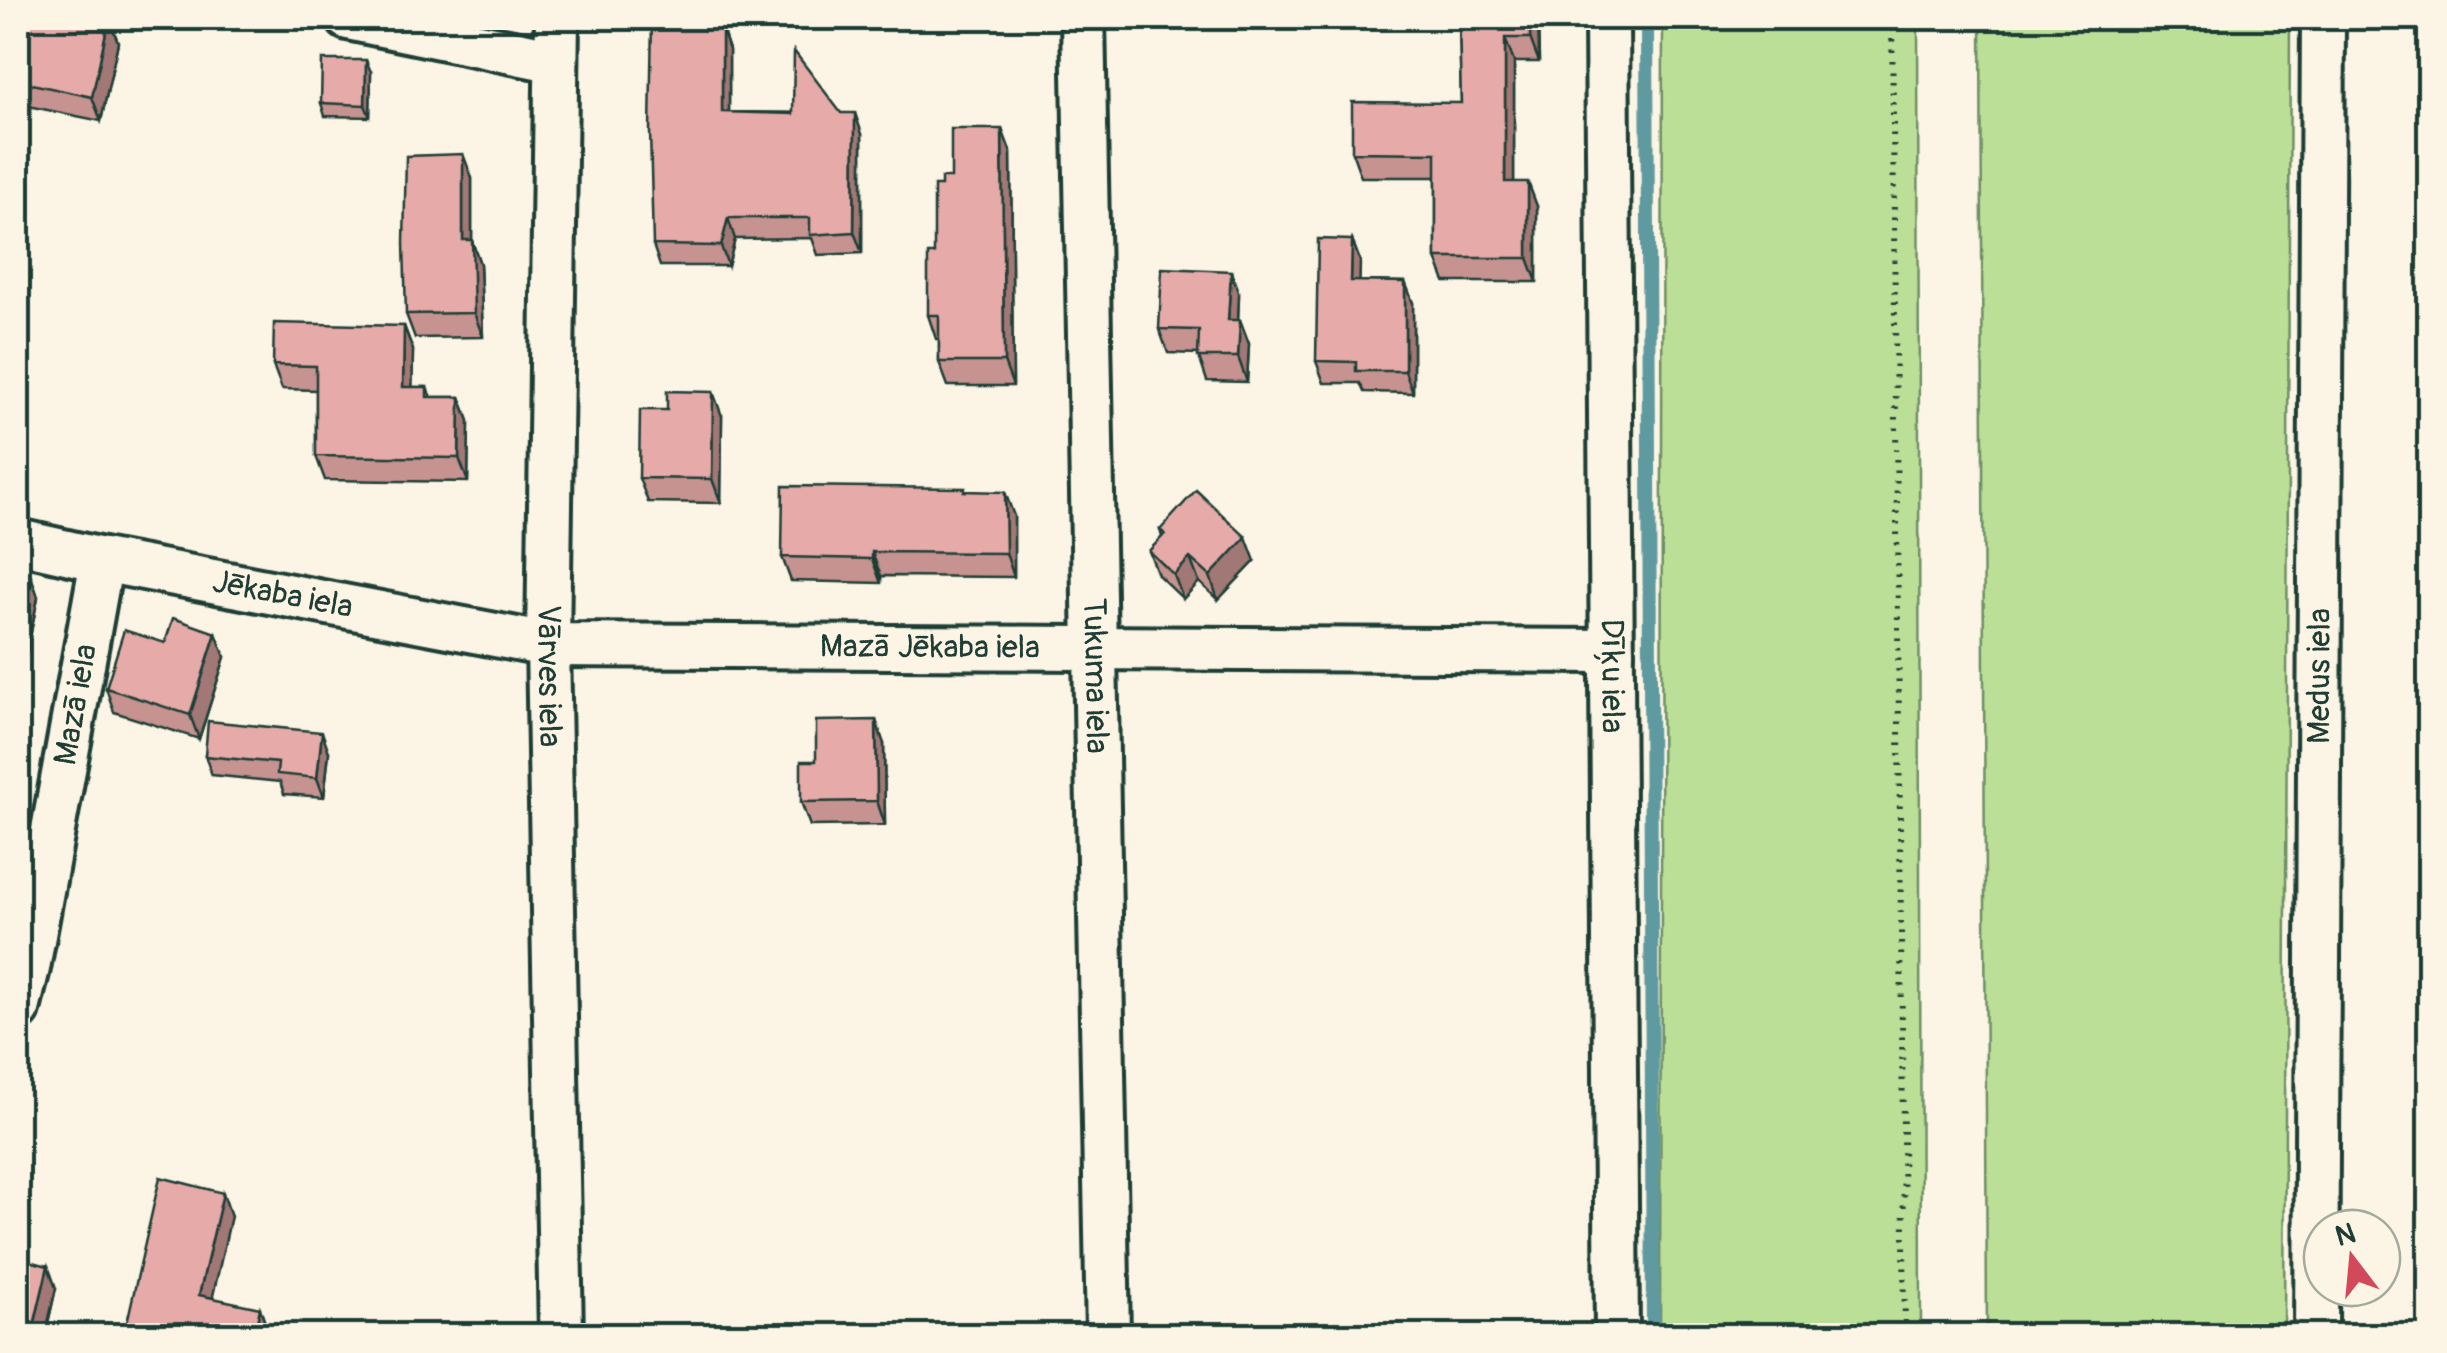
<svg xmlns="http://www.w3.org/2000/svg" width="2447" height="1353" font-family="Pangolin,sans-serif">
<rect width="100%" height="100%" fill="#fcf5e5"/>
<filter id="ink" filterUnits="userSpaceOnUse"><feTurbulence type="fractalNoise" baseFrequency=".01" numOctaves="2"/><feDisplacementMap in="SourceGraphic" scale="20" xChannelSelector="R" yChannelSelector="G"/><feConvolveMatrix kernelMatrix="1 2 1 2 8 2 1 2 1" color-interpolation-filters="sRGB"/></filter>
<g filter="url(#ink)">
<!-- green -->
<g fill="#bcdf98" stroke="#6e8e66" stroke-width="2.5">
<path d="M 1663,18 L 1918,18 L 1921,1335 L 1660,1335 Z"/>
<path d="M 1981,18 L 2290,18 L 2284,1335 L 1987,1335 Z"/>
</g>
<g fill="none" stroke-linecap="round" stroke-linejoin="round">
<!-- stream -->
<path stroke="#609aa1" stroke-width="14" d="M 1647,18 L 1653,1336"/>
<defs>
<g id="street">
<path d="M 348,18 L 556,61"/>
<path id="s1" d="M 557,18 L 548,645 L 561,1336"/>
<path id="s2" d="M 1083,18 L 1108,1336"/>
<path id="s3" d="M 1607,18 L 1617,1336"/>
<path id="s4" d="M 18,541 L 102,560 L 548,645 L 1612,651"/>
<path id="s5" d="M 18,1009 L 28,968 L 102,560"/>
<path id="s6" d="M 2316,1336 L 2323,18"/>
</g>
</defs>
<!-- street casing -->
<use href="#street" stroke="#1f3d34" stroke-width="50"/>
<!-- path -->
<path stroke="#1f3d34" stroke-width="6" stroke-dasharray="2.5 8" stroke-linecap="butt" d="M 1892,18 L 1905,1336"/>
<!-- street -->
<use href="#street" stroke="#fcf5e5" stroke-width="42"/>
</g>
<!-- wall -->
<g fill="#c69391" stroke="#1f3d34" stroke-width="2.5">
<path d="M 18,18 L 109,18 L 118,42 L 101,121 L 18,104 Z"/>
<path d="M 1459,18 L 1538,18 L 1539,62 L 1514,62 L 1514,182 L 1537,206 L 1537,282 L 1445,282 L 1436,258 L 1436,177 L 1361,177 L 1352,152 L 1461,103 Z"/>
<path d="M 718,29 L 722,29 L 729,50 L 729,112 L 841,113 L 862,134 L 862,253 L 818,255 L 812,238 L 735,239 L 728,266 L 660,266 L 653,245 Z"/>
<path d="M 371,72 L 370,117 L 325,116 L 321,103 Z"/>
<path d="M 1011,153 L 1013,386 L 948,386 L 939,362 L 939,339 L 936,339 L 928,315 L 941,186 L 951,178 Z"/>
<path d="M 472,178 L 472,241 L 480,264 L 483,337 L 415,338 L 406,314 Z"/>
<path d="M 1352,240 L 1360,261 L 1359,281 L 1405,282 L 1413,303 L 1413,393 L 1364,392 L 1360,383 L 1324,383 L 1316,361 Z"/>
<path d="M 1239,295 L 1238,320 L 1240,320 L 1249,344 L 1247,382 L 1207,381 L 1198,354 L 1168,353 L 1159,329 Z"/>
<path d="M 404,326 L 413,350 L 412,387 L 427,387 L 431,397 L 460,397 L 469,421 L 468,482 L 325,480 L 316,456 L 316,390 L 282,389 L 273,365 Z"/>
<path d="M 722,416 L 721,503 L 648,502 L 639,478 Z"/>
<path d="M 966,491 L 1014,516 L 1014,577 L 881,576 L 881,583 L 791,581 L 782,557 Z"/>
<path d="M 1160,530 L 1255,561 L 1218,600 L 1199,582 L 1183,599 L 1158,575 L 1149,551 L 1162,537 Z"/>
<path d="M 18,576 L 32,579 L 38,597 L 27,652 L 18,650 Z"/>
<path d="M 165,643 L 225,657 L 199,739 L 114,712 L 106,688 Z"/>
<path d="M 884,744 L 885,825 L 810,826 L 801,802 L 816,761 Z"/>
<path d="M 329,752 L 324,797 L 284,794 L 280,782 L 212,775 L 205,756 Z"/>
<path d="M 18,1258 L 56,1288 L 45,1336 L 18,1336 Z"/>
</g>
<!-- shaded-wall -->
<g fill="#a17876" stroke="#1f3d34" stroke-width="2.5">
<path d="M 109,18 L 118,42 L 101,121 L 92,97 Z"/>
<path d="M 710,18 L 718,18 L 718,49 L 710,28 Z"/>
<path d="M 1530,18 L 1538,18 L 1539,62 L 1530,38 Z"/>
<path d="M 722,29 L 729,50 L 729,133 L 722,112 Z"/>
<path d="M 1505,38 L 1514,62 L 1514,206 L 1505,182 Z"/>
<path d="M 366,60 L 371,72 L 370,117 L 365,105 Z"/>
<path d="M 855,113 L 862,134 L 862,253 L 854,232 Z"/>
<path d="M 1002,129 L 1011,153 L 1013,386 L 1004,362 Z"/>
<path d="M 463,154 L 472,178 L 472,241 L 480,264 L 483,337 L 474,313 L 463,240 Z"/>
<path d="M 1528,182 L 1537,206 L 1537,282 L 1528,258 Z"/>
<path d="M 728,218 L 735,239 L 728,266 L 721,246 Z"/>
<path d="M 1352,240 L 1360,261 L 1359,302 L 1351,281 Z"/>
<path d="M 1231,271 L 1239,295 L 1237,344 L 1228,320 Z"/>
<path d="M 1405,282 L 1413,303 L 1413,393 L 1405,371 Z"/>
<path d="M 1240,320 L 1249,344 L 1247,382 L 1238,357 Z"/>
<path d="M 404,326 L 413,350 L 412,411 L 403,387 Z"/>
<path d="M 713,392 L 722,416 L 721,503 L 712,479 Z"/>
<path d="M 460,397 L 469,421 L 468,482 L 459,458 Z"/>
<path d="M 1005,492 L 1014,516 L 1014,577 L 1006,553 Z"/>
<path d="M 1246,537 L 1255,561 L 1218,600 L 1210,576 Z"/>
<path d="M 872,552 L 881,576 L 881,583 L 872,559 Z"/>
<path d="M 1190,558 L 1199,582 L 1183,599 L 1174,575 Z"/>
<path d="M 32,579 L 38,597 L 27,652 L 20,634 Z"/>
<path d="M 216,633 L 225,657 L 199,739 L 190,715 Z"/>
<path d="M 876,720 L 884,744 L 885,825 L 877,801 Z"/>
<path d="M 322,732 L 329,752 L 324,797 L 317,778 Z"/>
<path d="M 223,1193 L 231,1216 L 208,1318 L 199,1295 Z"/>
<path d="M 48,1266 L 56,1288 L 45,1336 L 32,1336 Z"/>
<path d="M 260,1308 L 268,1331 L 267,1336 L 254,1336 Z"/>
</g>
<!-- building -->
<g fill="#e6aba9" stroke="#1f3d34" stroke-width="2.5">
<path d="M 18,18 L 109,18 L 92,97 L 18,81 Z"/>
<path d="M 652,18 L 710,18 L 710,28 L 722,29 L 722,112 L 793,114 L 794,51 L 841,113 L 855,113 L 854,232 L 810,235 L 810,218 L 728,218 L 721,246 L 653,245 L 650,131 Z"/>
<path d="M 1459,18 L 1530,18 L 1530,38 L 1505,38 L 1505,182 L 1528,182 L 1528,258 L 1436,258 L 1436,153 L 1352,152 L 1352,102 L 1461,103 Z"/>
<path d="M 322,60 L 366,60 L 365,105 L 321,103 Z"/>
<path d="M 951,129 L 1002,129 L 1004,362 L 939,362 L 939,315 L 928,315 L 928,254 L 934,254 L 934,186 L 941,186 L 941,178 L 951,178 Z"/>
<path d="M 463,154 L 463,240 L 472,240 L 474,313 L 406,314 L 404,243 L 406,156 Z"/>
<path d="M 1318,239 L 1352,240 L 1351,281 L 1405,282 L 1405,371 L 1356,371 L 1356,362 L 1316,361 Z"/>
<path d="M 1162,268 L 1231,271 L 1228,320 L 1240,320 L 1238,357 L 1198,357 L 1199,330 L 1159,329 Z"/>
<path d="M 274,323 L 404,326 L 403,387 L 427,387 L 427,397 L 460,397 L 459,458 L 316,456 L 316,366 L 273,365 Z"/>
<path d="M 667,391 L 713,392 L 712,479 L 639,478 L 640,410 L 667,410 Z"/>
<path d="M 783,486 L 965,488 L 964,491 L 1005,492 L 1006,553 L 872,552 L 872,559 L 782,557 Z"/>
<path d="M 1196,490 L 1246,537 L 1210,576 L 1190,558 L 1174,575 L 1149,551 L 1165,534 L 1160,530 Z"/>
<path d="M 18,576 L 32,579 L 20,634 L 18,634 Z"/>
<path d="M 173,618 L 216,633 L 190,715 L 106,688 L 124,630 L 165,643 Z"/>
<path d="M 876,720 L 877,801 L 801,802 L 801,761 L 816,761 L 816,721 Z"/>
<path d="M 208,721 L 322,732 L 317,778 L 277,774 L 278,763 L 205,756 Z"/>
<path d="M 160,1177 L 223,1193 L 199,1295 L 260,1308 L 254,1336 L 124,1336 Z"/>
<path d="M 18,1258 L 48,1266 L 32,1334 L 18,1331 Z"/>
</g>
</g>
<g text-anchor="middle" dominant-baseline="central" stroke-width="8" stroke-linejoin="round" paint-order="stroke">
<!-- street labels -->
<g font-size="32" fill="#1f3d34" stroke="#fcf5e5">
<text stroke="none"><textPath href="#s4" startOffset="270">Jēkaba iela</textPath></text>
<text stroke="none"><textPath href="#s4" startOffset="922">Mazā Jēkaba iela</textPath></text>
<text stroke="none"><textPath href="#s3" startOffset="658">Dīķu iela</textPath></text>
<text stroke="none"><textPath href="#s6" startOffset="660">Medus iela</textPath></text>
<text stroke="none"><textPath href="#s1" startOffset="658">Vārves iela</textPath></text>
<text stroke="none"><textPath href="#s2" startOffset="658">Tukuma iela</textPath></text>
<text stroke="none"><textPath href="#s5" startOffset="310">Mazā iela</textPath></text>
</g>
</g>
<!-- margin -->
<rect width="2447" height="1353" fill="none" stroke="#fcf5e5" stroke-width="60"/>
<rect x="30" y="30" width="2387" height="1293" fill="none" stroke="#1f3d34" stroke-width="4" filter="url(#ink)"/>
<!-- north arrow -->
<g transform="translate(2352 1258) rotate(344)"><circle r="48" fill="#fcf5e5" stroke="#a4ab9e" stroke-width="2.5"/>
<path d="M0-8L18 38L0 25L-18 38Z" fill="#d1495b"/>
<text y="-15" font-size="28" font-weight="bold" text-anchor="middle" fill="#1f3d34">N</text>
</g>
</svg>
